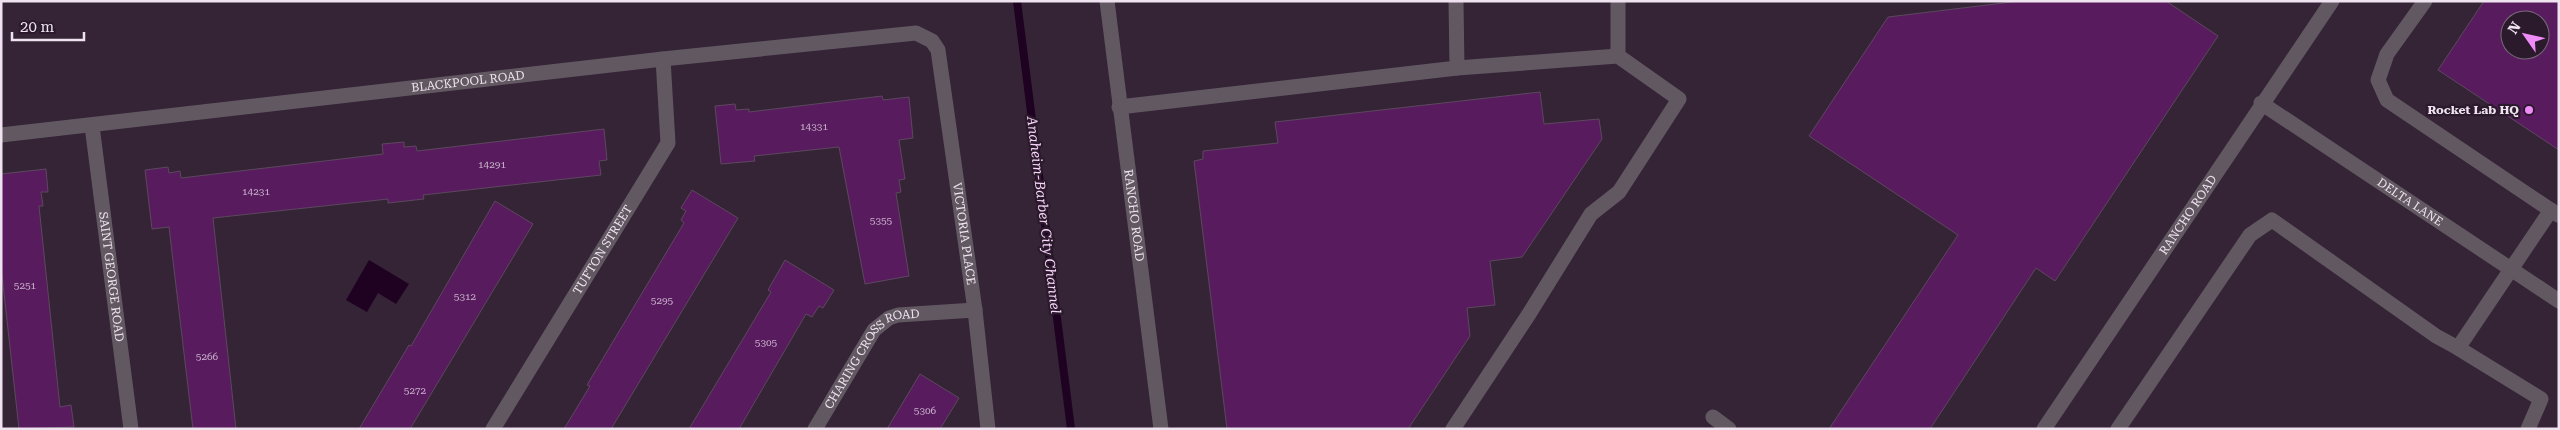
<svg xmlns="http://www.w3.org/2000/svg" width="2560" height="430" font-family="'Roboto Serif',serif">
<rect width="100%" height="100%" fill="#352336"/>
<!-- water -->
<path fill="#1f0222" d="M 369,260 L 409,284 L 396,304 L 378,293 L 367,312 L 346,300 Z"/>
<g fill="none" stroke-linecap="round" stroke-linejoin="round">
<!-- stream -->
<path stroke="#1f0222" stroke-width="8" d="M 1017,1 L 1071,429"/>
</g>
<!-- building -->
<g fill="#581c5e" stroke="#5c485e" fill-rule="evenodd">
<path d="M 2020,1 L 2166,1 L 2218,36 L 2055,281 L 2036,268 L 1930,429 L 1829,429 L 1958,235 L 1809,136 L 1888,17 Z"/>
<path d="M 2484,1 L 2559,1 L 2559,150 L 2438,70 ZM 2510,20 L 2540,20 L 2540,50 L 2510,50 Z"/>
<path d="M 1540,92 L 1544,124 L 1599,119 L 1602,139 L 1522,257 L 1490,261 L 1495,305 L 1467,308 L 1470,336 L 1408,429 L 1227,429 L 1194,161 L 1203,159 L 1203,151 L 1278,143 L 1275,122 Z"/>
<path d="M 882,96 L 883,100 L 909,97 L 913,138 L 899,140 L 905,179 L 899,180 L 901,192 L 896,193 L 909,276 L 865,284 L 839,147 L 754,156 L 755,161 L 721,164 L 715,106 L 735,104 L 736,110 L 749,109 L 749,112 Z"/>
<path d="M 604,129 L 607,160 L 599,161 L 601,175 L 423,195 L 424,199 L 388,203 L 388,199 L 213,218 L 236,429 L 193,429 L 169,227 L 152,229 L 145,170 L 168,167 L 169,173 L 180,171 L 181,178 L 383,154 L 382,144 L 404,142 L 404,147 L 416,146 L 417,151 Z"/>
<path d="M 46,169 L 48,192 L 41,192 L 43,206 L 39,206 L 60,407 L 71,405 L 74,427 L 19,429 L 1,266 L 1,174 Z"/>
<path d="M 692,190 L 738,218 L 611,429 L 564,429 L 590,386 L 587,385 L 684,223 L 681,220 L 686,211 L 681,208 Z"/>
<path d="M 495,201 L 533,224 L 410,429 L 359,429 L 409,345 L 411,346 Z"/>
<path d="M 785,260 L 834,290 L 823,308 L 819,306 L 812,317 L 806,314 L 739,429 L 689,429 L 771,292 L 768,290 Z"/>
<path d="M 920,374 L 959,398 L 940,429 L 887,429 Z"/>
</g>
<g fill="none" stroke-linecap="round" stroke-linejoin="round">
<!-- minor -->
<g stroke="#625862" stroke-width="15">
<path id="s1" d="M 1107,1 L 1161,429"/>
<path d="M 1618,1 L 1618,56"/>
<path d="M 2425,1 L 2387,54 L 2378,80 L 2387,100 L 2558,215"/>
<path id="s2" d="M 2261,103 L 2559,301"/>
<path d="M 1119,107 L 1457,68 L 1456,1"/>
<path id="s3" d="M 92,126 L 131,429"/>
<path id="s4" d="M 1,135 L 663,59 L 916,33 L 932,41 L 938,50 L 975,310 L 988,429"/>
<path d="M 2458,348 L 2541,399 L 2528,429"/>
<path d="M 1713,417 L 1729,429"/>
<path id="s5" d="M 493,429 L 668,143 L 663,59"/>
<path id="s6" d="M 815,429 L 874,330 L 889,318 L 898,315 L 975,310"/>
<path d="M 1453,429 L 1529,314 L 1591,214 L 1619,192 L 1679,99 L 1618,56 L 1457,68"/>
<path id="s7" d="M 2044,429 L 2332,1"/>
<path d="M 2118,429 L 2250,235 L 2272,220 L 2436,336 L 2458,348 L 2551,210"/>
</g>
</g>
<!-- markers -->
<circle fill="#ef8bf7" stroke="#2b192c" stroke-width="2" cx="2529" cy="110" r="5"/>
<g text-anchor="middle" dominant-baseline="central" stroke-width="4.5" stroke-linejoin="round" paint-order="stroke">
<!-- number labels -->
<g font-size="10" fill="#c9b1cc">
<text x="814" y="126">14331</text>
<text x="492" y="164">14291</text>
<text x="256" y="191">14231</text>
<text x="881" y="220">5355</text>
<text x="25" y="285">5251</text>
<text x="465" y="296">5312</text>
<text x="662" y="300">5295</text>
<text x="766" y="342">5305</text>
<text x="207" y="356">5266</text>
<text x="415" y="390">5272</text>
<text x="925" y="410">5306</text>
</g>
<!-- street labels -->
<g font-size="12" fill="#efe3f0" stroke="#2b192c">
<text stroke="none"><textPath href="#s4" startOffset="470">BLACKPOOL ROAD</textPath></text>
<text stroke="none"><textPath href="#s2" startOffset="179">DELTA LANE</textPath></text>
<text stroke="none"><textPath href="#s7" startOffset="258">RANCHO ROAD</textPath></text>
<text stroke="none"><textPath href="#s1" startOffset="216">RANCHO ROAD</textPath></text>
<text stroke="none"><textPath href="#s4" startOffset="1135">VICTORIA PLACE</textPath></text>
<text stroke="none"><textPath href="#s5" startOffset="210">TUFTON STREET</textPath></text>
<text stroke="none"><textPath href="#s3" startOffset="152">SAINT GEORGE ROAD</textPath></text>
<text stroke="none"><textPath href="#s6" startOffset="95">CHARING CROSS ROAD</textPath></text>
</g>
<!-- poi labels -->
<g font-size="12" font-weight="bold" fill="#efe3f0" stroke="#2b192c" text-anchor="end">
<text x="2519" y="110">Rocket Lab HQ</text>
</g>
<!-- water labels -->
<g font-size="14" font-style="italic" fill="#f8d6fb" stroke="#2b192c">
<text transform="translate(1044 215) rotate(83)">Anaheim-Barber City Channel</text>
</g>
</g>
<!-- border -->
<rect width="2560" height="430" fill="none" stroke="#efe3f0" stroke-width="5"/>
<!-- north arrow -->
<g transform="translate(2525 35) rotate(304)"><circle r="24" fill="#2b192c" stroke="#796a7a"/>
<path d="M0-4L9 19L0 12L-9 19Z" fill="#ef8bf7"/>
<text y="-8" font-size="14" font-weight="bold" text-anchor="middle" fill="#efe3f0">N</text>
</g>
<!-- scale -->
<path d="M12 32v8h72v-8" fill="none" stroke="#efe3f0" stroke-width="2.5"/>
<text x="20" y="32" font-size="15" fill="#efe3f0" stroke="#2b192c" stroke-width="4" paint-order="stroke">20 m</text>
</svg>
